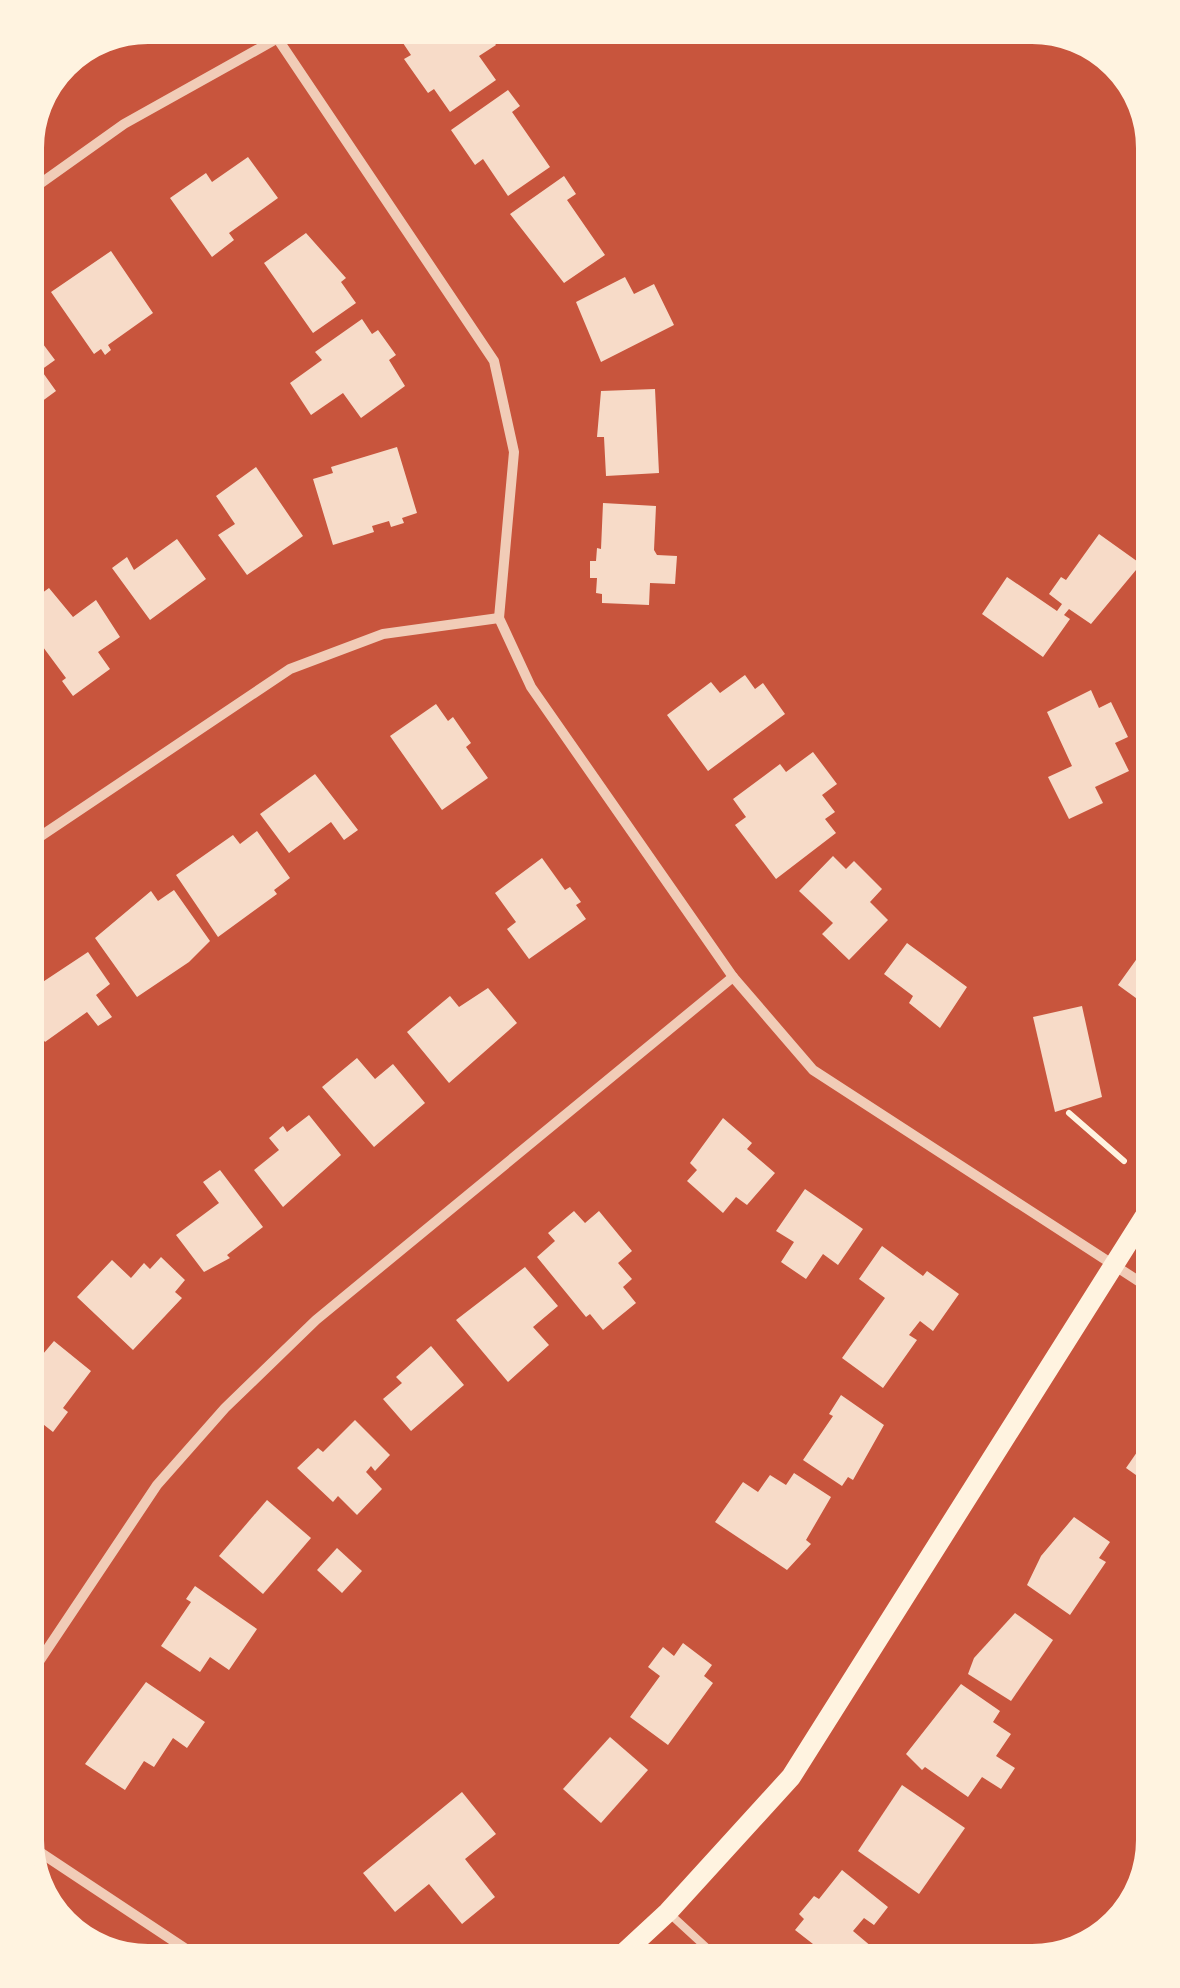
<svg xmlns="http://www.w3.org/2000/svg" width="1180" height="1988" font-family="Arial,sans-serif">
<rect width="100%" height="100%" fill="#c8553d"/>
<!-- building -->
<g fill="#f7dbc8">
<path d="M 430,20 L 455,20 L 463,31 L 479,20 L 496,45 L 479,56 L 496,80 L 450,112 L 434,89 L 428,93 L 404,59 L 411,55 L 401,40 Z"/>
<path d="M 508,90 L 520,106 L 512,112 L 550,167 L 508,196 L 483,159 L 475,165 L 451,130 Z"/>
<path d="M 248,157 L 278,198 L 229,233 L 234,240 L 212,257 L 170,198 L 206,173 L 212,182 Z"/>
<path d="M 564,176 L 576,194 L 567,200 L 605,255 L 564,283 L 510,214 Z"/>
<path d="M 306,233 L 346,278 L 341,282 L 356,303 L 313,333 L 264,263 Z"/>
<path d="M 111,251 L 153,313 L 108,345 L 111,350 L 105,355 L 101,349 L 94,354 L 51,292 Z"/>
<path d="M 625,277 L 634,294 L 654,284 L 674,325 L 601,362 L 576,302 Z"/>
<path d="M 362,319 L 372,334 L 378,330 L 396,355 L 389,360 L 405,386 L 361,418 L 343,393 L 311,415 L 290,383 L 322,360 L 315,352 Z"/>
<path d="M 31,328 L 55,360 L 41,370 L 56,391 L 41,402 L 29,385 L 20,391 L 20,336 Z"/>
<path d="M 655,389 L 659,473 L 606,476 L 604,437 L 597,437 L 601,391 Z"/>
<path d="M 397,447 L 417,513 L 402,518 L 404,523 L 391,527 L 389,521 L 372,526 L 374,532 L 333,545 L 313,479 L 333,473 L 331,467 Z"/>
<path d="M 256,467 L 303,536 L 247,575 L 218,535 L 235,524 L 216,496 Z"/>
<path d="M 603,503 L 656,506 L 654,550 L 657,555 L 677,556 L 675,584 L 650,583 L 649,605 L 602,603 L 602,594 L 596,593 L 597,578 L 590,578 L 590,561 L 596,561 L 597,548 L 601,549 Z"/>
<path d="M 1099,534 L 1141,564 L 1091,624 L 1069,609 L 1064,615 L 1070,619 L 1043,657 L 982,614 L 1007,577 L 1057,611 L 1062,604 L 1049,594 L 1061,577 L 1066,580 Z"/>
<path d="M 177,539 L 206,579 L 150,620 L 112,568 L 127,557 L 134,570 Z"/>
<path d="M 49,588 L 73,617 L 96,600 L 120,637 L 98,652 L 110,669 L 73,696 L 62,681 L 66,678 L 20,616 L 20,609 Z"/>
<path d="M 745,675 L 755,689 L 763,683 L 785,714 L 708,771 L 667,715 L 711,682 L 720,693 Z"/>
<path d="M 20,676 L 40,704 L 20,717 Z"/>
<path d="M 1091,690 L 1099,708 L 1111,702 L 1128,737 L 1115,743 L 1129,771 L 1095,787 L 1103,803 L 1069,819 L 1048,777 L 1072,766 L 1047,712 Z"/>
<path d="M 436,704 L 448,721 L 453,717 L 471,743 L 466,747 L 488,778 L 442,810 L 390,736 Z"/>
<path d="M 813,752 L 837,784 L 822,795 L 835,812 L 825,819 L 836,833 L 776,879 L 735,825 L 746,817 L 733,799 L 780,764 L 786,772 Z"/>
<path d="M 315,774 L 358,830 L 344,840 L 331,822 L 289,853 L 260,814 Z"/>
<path d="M 257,831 L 290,878 L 274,890 L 277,894 L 218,937 L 176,875 L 233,835 L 240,844 Z"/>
<path d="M 1160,838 L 1160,889 L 1153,890 L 1143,841 Z"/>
<path d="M 833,856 L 846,869 L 854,861 L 882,889 L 870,902 L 888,920 L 849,960 L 822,934 L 833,923 L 799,891 Z"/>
<path d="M 542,858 L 565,890 L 570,887 L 581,902 L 576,905 L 586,919 L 529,959 L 507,929 L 516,922 L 495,893 Z"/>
<path d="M 174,890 L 210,941 L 189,962 L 137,997 L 95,938 L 151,891 L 158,901 Z"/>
<path d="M 1155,920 L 1160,924 L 1158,1014 L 1118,985 L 1151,939 L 1145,935 Z"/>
<path d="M 907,943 L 967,987 L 940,1028 L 909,1003 L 913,996 L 884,974 Z"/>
<path d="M 88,952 L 110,984 L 96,995 L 112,1017 L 98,1026 L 87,1012 L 45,1042 L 20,1007 L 20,997 Z"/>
<path d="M 488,988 L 517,1023 L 449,1083 L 407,1032 L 450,996 L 459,1007 Z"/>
<path d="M 1082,1006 L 1102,1097 L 1055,1112 L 1033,1017 Z"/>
<path d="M 357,1058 L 375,1079 L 393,1064 L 425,1103 L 374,1147 L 322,1087 Z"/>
<path d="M 309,1115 L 341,1155 L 283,1207 L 254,1170 L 279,1150 L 269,1138 L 283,1126 L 287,1132 Z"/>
<path d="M 723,1118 L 752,1143 L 747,1149 L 775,1173 L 747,1205 L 736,1197 L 723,1213 L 687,1181 L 697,1170 L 690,1163 Z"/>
<path d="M 220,1170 L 263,1227 L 227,1255 L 230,1258 L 204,1272 L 176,1235 L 219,1203 L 203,1182 Z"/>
<path d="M 805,1189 L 863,1229 L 838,1265 L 823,1254 L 806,1279 L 781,1262 L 794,1242 L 776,1231 Z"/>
<path d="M 574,1211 L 585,1223 L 599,1211 L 632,1251 L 618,1263 L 632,1279 L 623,1287 L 636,1303 L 603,1330 L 590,1314 L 586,1317 L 537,1257 L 555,1241 L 548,1233 Z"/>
<path d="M 882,1246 L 923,1276 L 927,1271 L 959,1294 L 933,1331 L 920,1321 L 909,1335 L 917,1340 L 883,1388 L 842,1358 L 885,1298 L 859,1279 Z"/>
<path d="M 161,1257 L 185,1280 L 175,1292 L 182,1298 L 133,1350 L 77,1297 L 112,1260 L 131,1278 L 144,1263 L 150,1269 Z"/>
<path d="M 525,1267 L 558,1306 L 533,1327 L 549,1345 L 508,1382 L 456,1320 Z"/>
<path d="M 20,1336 L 43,1354 L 54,1341 L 91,1371 L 63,1408 L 68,1412 L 53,1432 L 20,1406 Z"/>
<path d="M 431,1346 L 464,1385 L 411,1431 L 383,1399 L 402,1383 L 396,1377 Z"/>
<path d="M 841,1395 L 884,1425 L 853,1480 L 848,1477 L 842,1486 L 803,1460 L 833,1416 L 829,1414 Z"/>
<path d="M 1160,1419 L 1160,1492 L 1126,1468 Z"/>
<path d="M 355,1420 L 390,1455 L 375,1471 L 371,1466 L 366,1472 L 382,1489 L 357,1515 L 338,1496 L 333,1502 L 297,1468 L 318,1448 L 323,1452 Z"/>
<path d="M 20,1446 L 38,1460 L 20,1484 Z"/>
<path d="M 794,1473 L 831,1497 L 806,1540 L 811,1544 L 787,1570 L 715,1522 L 743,1482 L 758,1492 L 770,1475 L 786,1485 Z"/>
<path d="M 267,1500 L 311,1538 L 263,1594 L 219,1556 Z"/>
<path d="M 1074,1517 L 1110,1542 L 1099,1558 L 1106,1562 L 1070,1615 L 1027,1585 L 1041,1556 Z"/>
<path d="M 337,1548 L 362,1571 L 342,1593 L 317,1570 Z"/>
<path d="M 195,1586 L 257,1629 L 229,1670 L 210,1657 L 200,1672 L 161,1646 L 191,1602 L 186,1599 Z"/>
<path d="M 1015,1613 L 1053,1640 L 1011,1701 L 968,1674 L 974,1658 Z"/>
<path d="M 683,1643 L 712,1665 L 704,1676 L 713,1683 L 668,1745 L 630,1717 L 660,1676 L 648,1667 L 663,1647 L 674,1656 Z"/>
<path d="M 146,1682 L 205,1722 L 187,1748 L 173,1738 L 154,1767 L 144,1761 L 125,1790 L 85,1764 Z"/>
<path d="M 961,1684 L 1000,1711 L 993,1722 L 1011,1734 L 996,1756 L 1015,1768 L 1001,1789 L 982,1777 L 968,1797 L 925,1767 L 922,1770 L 906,1754 Z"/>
<path d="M 610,1737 L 648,1770 L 601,1823 L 563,1789 Z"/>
<path d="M 902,1785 L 965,1828 L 919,1894 L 858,1851 Z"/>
<path d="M 462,1792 L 496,1834 L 465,1859 L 495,1897 L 462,1924 L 429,1884 L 395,1912 L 363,1873 Z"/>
<path d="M 842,1870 L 888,1907 L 874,1925 L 864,1918 L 853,1931 L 872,1947 L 864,1958 L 831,1958 L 795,1930 L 804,1919 L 799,1914 L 814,1896 L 819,1899 Z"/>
</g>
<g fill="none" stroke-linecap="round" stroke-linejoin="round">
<!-- path -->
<path stroke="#fff3e0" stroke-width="6" d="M 1069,1113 L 1124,1161"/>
<!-- service -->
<path stroke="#f1ccb7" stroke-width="8" d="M 671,1915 L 720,1960"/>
<!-- minor -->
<g stroke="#f1ccb7" stroke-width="10">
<path d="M 265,20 L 494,361 L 514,452 L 499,618 L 531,687 L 733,977 L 813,1070 L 1160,1295"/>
<path d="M 20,198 L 124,124 L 278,38"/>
<path d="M 20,850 L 290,669 L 383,634 L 499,618"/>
<path d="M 20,1690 L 157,1485 L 225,1408 L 316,1320 L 733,977"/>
<path d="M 20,1839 L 213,1967"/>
</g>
<!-- secondary -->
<path stroke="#fff3e0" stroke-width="20" d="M 615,1961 L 668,1912 L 791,1777 L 1160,1192"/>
</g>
<!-- crop -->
<path d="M0 0H1180V1988H0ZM148 38H1032A110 110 0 0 1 1142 148V1840A110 110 0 0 1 1032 1950H148A110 110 0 0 1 38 1840V148A110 110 0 0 1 148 38Z" fill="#fff3e0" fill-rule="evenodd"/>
<path fill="none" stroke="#fff3e0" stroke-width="12" d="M148 38H1032A110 110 0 0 1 1142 148V1840A110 110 0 0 1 1032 1950H148A110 110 0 0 1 38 1840V148A110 110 0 0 1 148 38Z"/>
</svg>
